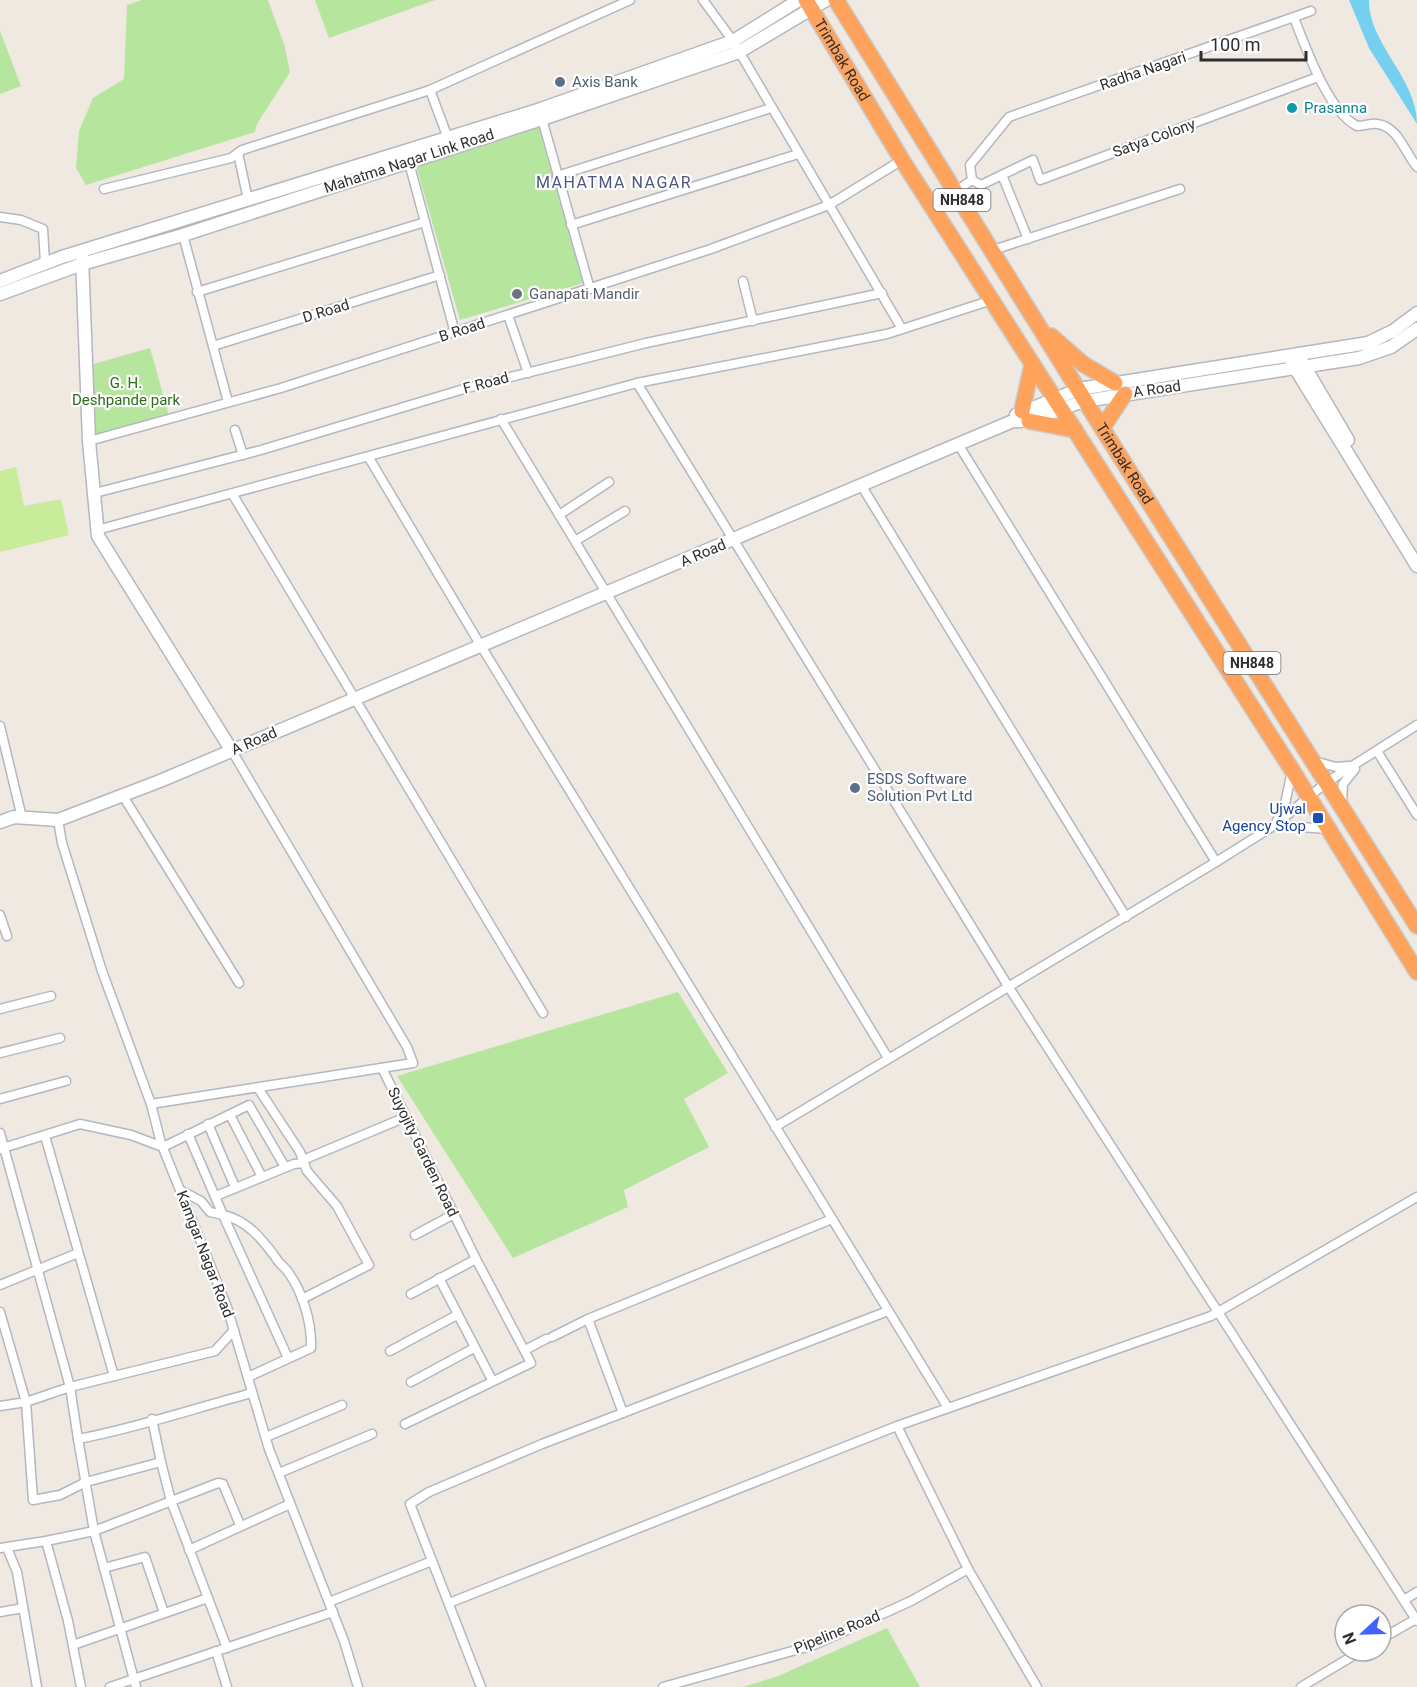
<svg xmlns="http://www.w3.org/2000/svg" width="1417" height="1687" font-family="Roboto,sans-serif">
<rect width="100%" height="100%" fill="#efe9e1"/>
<!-- green -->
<g fill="#b6e59e">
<path d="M 142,0 L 268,0 L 285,47 L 290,72 L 257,124 L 255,132 L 86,185 L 76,168 L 79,131 L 93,98 L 124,79 L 127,5 Z"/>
<path d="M 315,0 L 435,0 L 329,38 Z"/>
<path d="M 0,31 L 21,86 L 0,94 Z"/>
<path d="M 538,125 L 583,283 L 460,320 L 416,165 Z"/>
<path d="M 150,348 L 169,416 L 94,435 L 90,365 Z"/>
<path d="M 678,992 L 728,1073 L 684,1099 L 709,1147 L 624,1190 L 628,1207 L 513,1258 L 397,1076 Z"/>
<path d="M 887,1628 L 920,1687 L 743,1687 L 778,1676 Z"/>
</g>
<!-- pitch -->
<path fill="#c9ec9a" d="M 16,467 L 24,506 L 61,499 L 69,535 L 0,552 L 0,471 Z"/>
<!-- water -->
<path fill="#75cff0" d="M 1349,0 L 1369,0 C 1368,43 1417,78 1417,124 L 1369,48 Z"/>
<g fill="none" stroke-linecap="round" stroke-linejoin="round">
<defs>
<g id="street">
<path d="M 703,0 L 733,41 L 902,329"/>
<path d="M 1294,18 C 1306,48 1328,111 1357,126 C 1364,126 1371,123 1377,124 C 1398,126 1405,153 1417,167"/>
<path d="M 430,90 L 449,141"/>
<path d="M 542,119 L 590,289"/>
<path d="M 238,153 L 248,200"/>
<path d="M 408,159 L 455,333"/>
<path d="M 1002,175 L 1028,239"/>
<path d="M 557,176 L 771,108"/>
<path d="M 972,180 L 970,165 L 1009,117 L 1311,11"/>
<path d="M 104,189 L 231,158 L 242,150 L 430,90 L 630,0"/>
<path d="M 956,191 L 972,180 L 981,185 L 1033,160 L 1040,180 L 1318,77"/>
<path d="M 0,217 L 21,220 L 43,229 L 45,263"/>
<path d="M 571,225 L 798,154"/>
<path d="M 183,235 L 228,402"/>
<path d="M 993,250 L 1180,189"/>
<path d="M 743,281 L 753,321"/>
<path d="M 197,292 L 425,222"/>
<path d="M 508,315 L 528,373"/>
<path d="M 213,346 L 440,275"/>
<path d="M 637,383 L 1008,986 L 1417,1621"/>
<path d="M 501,419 L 888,1058"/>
<path d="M 235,430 L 243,455"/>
<path d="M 89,441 L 281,388 L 711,249 L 829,205 L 902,160"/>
<path d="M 958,444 L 1216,862"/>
<path d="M 369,458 L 481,646 L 948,1408"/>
<path d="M 861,485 L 1126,917"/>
<path d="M 95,493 L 261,450 L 467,388 L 646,343 L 882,293"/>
<path d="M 233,495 L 543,1013"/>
<path d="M 559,515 L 609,482"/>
<path d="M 97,530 L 637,383 L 887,334 L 992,300"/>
<path d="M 575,541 L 625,511"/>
<path d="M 0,726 L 22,818"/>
<path d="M 1377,751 L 1417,815"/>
<path d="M 1314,761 L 1336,767 L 1349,766"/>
<path d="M 1292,771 L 1285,804 L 1275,825 L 1327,829"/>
<path d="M 123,796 L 239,983"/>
<path d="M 1342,802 L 1343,784 L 1355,769"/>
<path d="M 58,820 L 62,843 L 102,971 L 151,1104 L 161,1143 L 227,1307 L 269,1449 L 344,1641 L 358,1687"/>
<path d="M 0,915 L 7,936"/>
<path d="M 0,1009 L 51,996"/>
<path d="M 0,1053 L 60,1038"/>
<path d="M 382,1068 L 476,1259 L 531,1363 L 405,1424"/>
<path d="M 258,1088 L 300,1152 L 307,1171 L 337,1206 L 369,1265 L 302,1299"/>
<path d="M 0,1099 L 66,1081"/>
<path d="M 151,1104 L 413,1063 L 407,1047 L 232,751"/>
<path d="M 230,1115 L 262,1177"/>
<path d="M 208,1124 L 235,1187"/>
<path d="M 775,1127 L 1216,862 L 1275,825 L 1327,782 L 1417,725"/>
<path d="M 0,1133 L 70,1387 L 215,1351 L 234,1330"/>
<path d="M 188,1134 L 223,1215 C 247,1220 262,1239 276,1258 C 279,1264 285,1267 288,1272 C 303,1292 312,1324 311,1348 L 248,1377"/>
<path d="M 45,1136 L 114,1376"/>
<path d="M 0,1149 L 80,1124 L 131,1135 L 163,1147 L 249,1105 L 285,1167"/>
<path d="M 180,1190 L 201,1201 L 210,1212 L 223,1215 L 288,1358"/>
<path d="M 216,1196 L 294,1164 L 304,1163 L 303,1160 L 406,1117"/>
<path d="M 415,1235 L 454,1214"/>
<path d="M 439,1278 L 492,1380"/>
<path d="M 0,1285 L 78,1253"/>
<path d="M 411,1294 L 476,1259"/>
<path d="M 0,1312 L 26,1402 L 0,1406"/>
<path d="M 588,1319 L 623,1413"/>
<path d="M 552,1337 L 588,1319 L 832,1219"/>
<path d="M 525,1350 L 546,1339"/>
<path d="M 390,1351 L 457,1315"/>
<path d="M 411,1382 L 474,1348"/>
<path d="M 152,1419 L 161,1462 L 86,1482 L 60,1495 L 33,1500 L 26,1402 L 70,1387 L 78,1439 C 137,1428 195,1408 252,1393"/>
<path d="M 897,1426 L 968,1569 L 1037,1687"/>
<path d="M 266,1437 L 342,1405"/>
<path d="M 78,1439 L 94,1531 L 46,1541 L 68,1621 L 81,1687"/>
<path d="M 161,1462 L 171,1501 L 227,1648"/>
<path d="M 279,1473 L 372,1434"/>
<path d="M 0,1548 L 46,1541"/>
<path d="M 7,1548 L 17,1572 L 37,1687"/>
<path d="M 189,1550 L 290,1504"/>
<path d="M 104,1568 L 145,1557 L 164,1613"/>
<path d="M 1404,1600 L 1417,1592"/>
<path d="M 329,1602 L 432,1561"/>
<path d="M 449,1603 L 897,1426 L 1211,1316 L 1417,1197"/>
<path d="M 0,1612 L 23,1608"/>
<path d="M 1381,1639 L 1416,1619"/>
<path d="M 73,1645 L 208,1598"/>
<path d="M 216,1651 L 227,1687"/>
<path d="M 110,1687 L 333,1612"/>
<path d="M 136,1687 L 94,1531 L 218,1483 L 223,1484 L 240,1525"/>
<path d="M 481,1687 L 410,1504 L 429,1492 L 542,1444 L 888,1311"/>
<path d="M 663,1687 L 814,1645 L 911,1601 L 968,1569"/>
<path d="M 1301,1687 L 1361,1651"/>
</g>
<g id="secondary">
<path d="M 82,257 L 89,441 L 98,536 L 232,751"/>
<path d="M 0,281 L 62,257 L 538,110 L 733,41 L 799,0"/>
<path d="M 0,294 L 82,264 L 183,235 L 542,119 L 739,52 L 826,0"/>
<path d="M 1302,362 L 1348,440"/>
<path d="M 1292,363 L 1417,566"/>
<path d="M 1016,415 L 1079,389 L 1368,343 L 1393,331 L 1417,313"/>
<path d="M 0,822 L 14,817 L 58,820 L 160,781 L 1013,421 C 1028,424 1068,405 1085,401 L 1359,358 L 1391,347 L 1417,329"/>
</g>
<g id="highway">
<path id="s1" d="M 806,0 L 902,160 L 1292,770 L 1417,972"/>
<path id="s2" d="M 836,0 L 1102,428 L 1417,926"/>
<path d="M 1051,336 L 1083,364 L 1115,383"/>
<path d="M 1022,411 L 1032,365"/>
<path d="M 1029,421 L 1075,430"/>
<path d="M 1102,428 L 1125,394"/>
</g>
</defs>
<!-- street casing -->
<use href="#street" stroke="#b4b7c1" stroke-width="11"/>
<!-- secondary casing -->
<use href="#secondary" stroke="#b4b7c1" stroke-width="15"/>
<!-- highway casing -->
<use href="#highway" stroke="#c9c9c9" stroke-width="18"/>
<!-- street -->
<use href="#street" stroke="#fff" stroke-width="8"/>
<!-- secondary -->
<use href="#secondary" stroke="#fff" stroke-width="12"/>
<!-- highway -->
<use href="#highway" stroke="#ffa35c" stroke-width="15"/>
</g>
<!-- markers -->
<g fill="#5c6f8a" stroke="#fff" stroke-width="2">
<circle cx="560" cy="82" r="6"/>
<circle cx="855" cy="788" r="6"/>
</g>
<circle fill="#0f9aa8" stroke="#fff" stroke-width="2" cx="1292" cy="108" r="6"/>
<circle fill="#6b7280" stroke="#fff" stroke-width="2" cx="517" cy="294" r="6"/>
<rect fill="#1a4fb4" stroke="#fff" stroke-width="2" x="1312" y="812" width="12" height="12" rx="3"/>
<g text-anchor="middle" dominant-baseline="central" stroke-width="4.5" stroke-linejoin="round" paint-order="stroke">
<!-- shield labels -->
<g fill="#fff" stroke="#6d6d6d" stroke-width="1.5">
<rect x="933.5" y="189" width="57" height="22" rx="4.5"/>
<rect x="1223.5" y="652" width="57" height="22" rx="4.5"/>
</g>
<g font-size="14" font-weight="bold" fill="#2e2e2e">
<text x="962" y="200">NH848</text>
<text x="1252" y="663">NH848</text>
</g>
<!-- street labels -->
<g font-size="15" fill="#2e2e2e" stroke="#fff">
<text stroke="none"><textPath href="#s1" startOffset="70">Trimbak Road</textPath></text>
<text transform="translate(1143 71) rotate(-19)">Radha Nagari</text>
<text transform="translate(1154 138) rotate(-20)">Satya Colony</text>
<text transform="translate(409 161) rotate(-18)">Mahatma Nagar Link Road</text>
<text transform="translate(326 311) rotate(-17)">D Road</text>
<text transform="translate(462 330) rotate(-18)">B Road</text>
<text transform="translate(486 383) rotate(-15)">F Road</text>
<text transform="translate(1157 389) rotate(-8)">A Road</text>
<text stroke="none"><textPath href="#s2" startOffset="546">Trimbak Road</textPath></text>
<text transform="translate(703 553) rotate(-23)">A Road</text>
<text transform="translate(254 741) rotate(-23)">A Road</text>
<text transform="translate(423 1152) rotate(64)">Suyojity Garden Road</text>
<text transform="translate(205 1254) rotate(69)">Kamgar Nagar Road</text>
<text transform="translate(837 1632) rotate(-22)">Pipeline Road</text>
</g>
<!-- service labels -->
<g font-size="15" fill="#4e5e75" stroke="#fff" text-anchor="start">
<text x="572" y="82">Axis Bank</text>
<text x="867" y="779">ESDS Software<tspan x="867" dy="17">Solution Pvt Ltd</tspan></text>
</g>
<!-- culture labels -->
<g font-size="15" fill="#0d838f" stroke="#fff" text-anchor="start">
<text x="1304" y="108">Prasanna</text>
</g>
<!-- worship labels -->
<g font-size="15" fill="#5b616d" stroke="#fff" text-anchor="start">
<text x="529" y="294">Ganapati Mandir</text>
</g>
<!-- park labels -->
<g font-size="15" fill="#2c6e1b" stroke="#fff">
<text x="126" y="383">G. H.<tspan x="126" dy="17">Deshpande park</tspan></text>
</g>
<!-- transit labels -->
<g font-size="15" fill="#164399" stroke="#fff" text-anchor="end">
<text x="1306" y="809">Ujwal<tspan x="1306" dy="17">Agency Stop</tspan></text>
</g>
<!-- neighbourhood labels -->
<g font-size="16" letter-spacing="1.5" fill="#4d5680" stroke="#fff">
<text x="614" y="182">MAHATMA NAGAR</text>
</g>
</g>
<!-- north arrow -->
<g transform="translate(1363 1633) rotate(248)"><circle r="28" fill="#ffffff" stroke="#ababab" stroke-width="1.5"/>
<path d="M0-4.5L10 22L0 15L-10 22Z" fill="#4264fb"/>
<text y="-9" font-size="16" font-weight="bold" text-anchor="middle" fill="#2e2e2e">N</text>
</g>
<!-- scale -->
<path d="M1201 51v9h105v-9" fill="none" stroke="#2e2e2e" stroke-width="3"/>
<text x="1210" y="51" font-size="18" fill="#2e2e2e" stroke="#ffffff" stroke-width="4.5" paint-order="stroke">100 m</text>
</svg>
